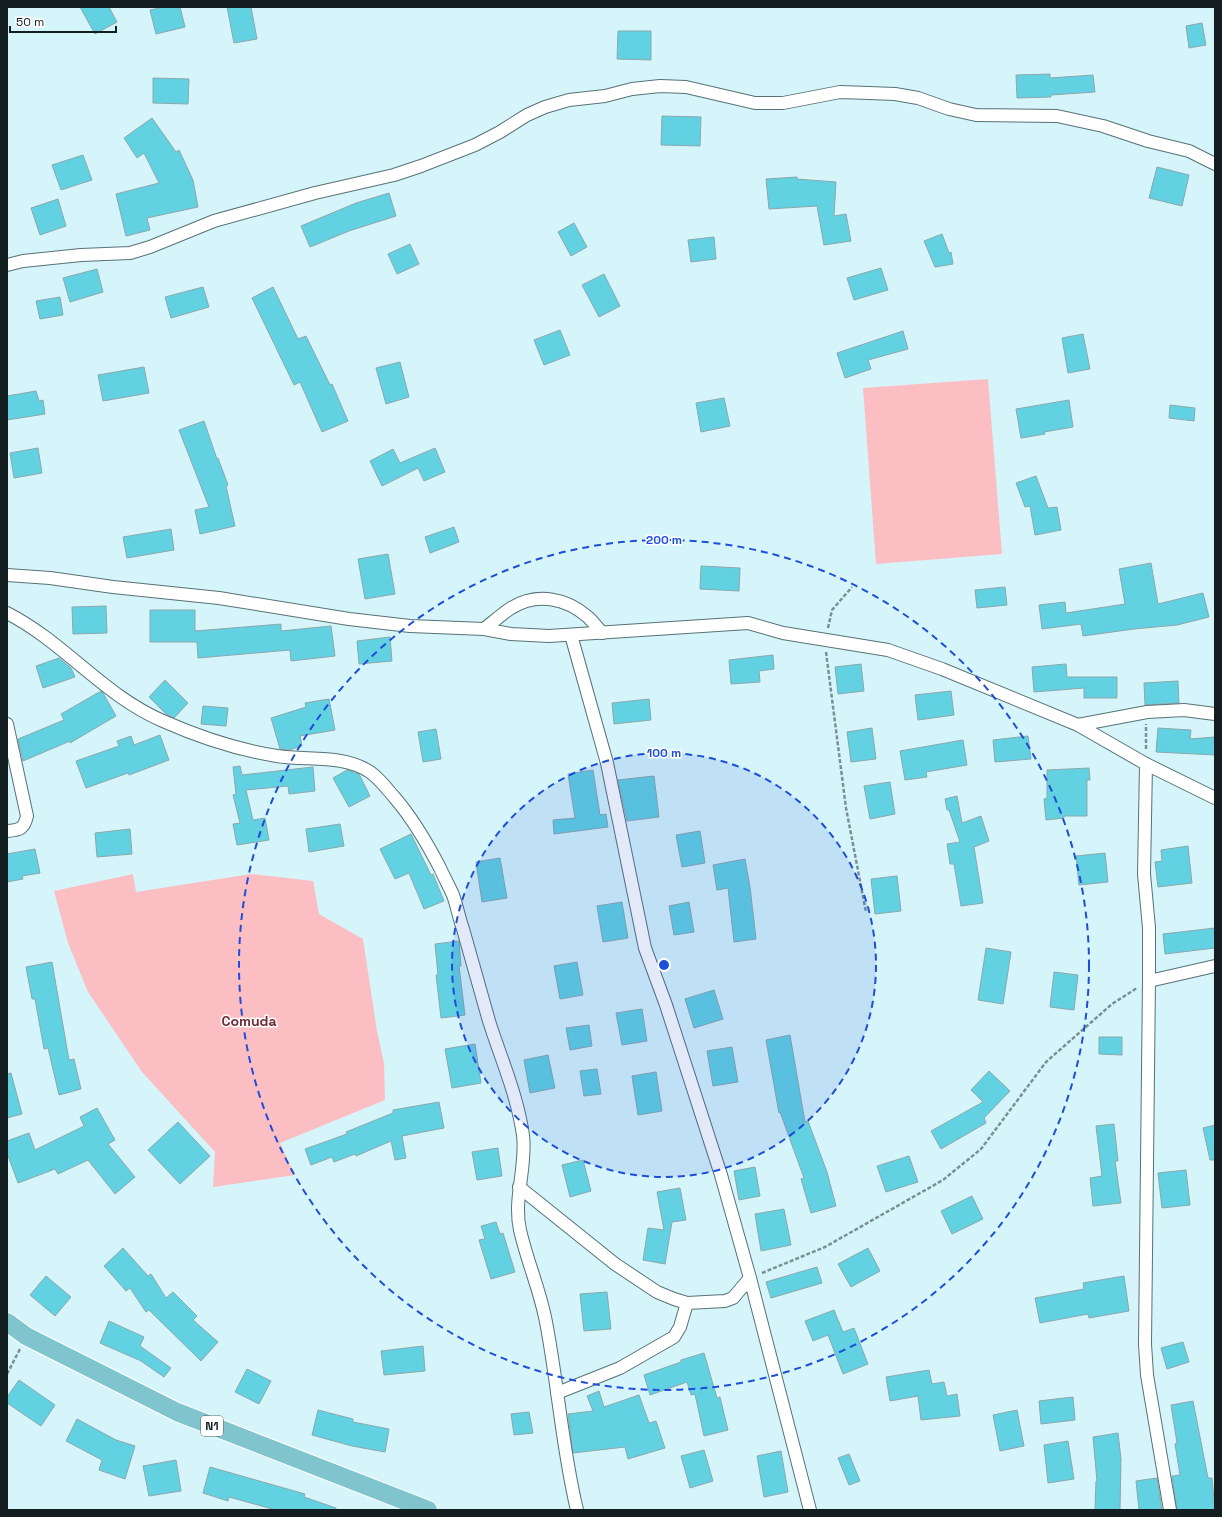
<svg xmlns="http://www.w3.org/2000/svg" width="1222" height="1517" font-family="'Space Grotesk',sans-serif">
<rect width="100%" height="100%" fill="#d6f5fa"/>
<!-- green -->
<g fill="#fbbfc3">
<path d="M 988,379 L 1002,554 L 876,564 L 863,388 Z"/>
<path d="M 133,874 L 136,892 L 251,874 L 313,881 L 319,914 L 363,939 L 377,1031 L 384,1063 L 385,1100 L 280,1143 L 295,1175 L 213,1187 L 215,1152 L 142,1072 L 88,992 L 68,943 L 54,891 Z"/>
</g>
<!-- building -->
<g fill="#62d1e2" stroke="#8ba8ac">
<path d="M 80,7 L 109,7 L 117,22 L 95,34 Z"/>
<path d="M 164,7 L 180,7 L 185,27 L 156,34 L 150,10 Z"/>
<path d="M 227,7 L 251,7 L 257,39 L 234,43 Z"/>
<path d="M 1202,23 L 1206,45 L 1189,48 L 1186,26 Z"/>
<path d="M 618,31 L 651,31 L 651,60 L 617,59 Z"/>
<path d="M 1050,74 L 1050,78 L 1093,75 L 1095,92 L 1051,95 L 1051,97 L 1017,98 L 1016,75 Z"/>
<path d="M 153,78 L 189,79 L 188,104 L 153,103 Z"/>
<path d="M 662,116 L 701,117 L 700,146 L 661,145 Z"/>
<path d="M 152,118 L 176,152 L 179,150 L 193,180 L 198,207 L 147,218 L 150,230 L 126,236 L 116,194 L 159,183 L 144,153 L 137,158 L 124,138 Z"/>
<path d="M 83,155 L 92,180 L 61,190 L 52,165 Z"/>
<path d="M 1157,167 L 1189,175 L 1182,206 L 1149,198 Z"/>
<path d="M 797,177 L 797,179 L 836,182 L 834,216 L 846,214 L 851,241 L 824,245 L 817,206 L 769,209 L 766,179 Z"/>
<path d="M 389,193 L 396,216 L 349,231 L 310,247 L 301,226 L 356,203 Z"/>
<path d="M 58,199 L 66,226 L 40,235 L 31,208 Z"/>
<path d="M 574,223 L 587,247 L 571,256 L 558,232 Z"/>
<path d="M 942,234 L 949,253 L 951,252 L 953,264 L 935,267 L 924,241 Z"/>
<path d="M 714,237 L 716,259 L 691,262 L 688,240 Z"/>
<path d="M 410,244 L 419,264 L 397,274 L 388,254 Z"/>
<path d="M 881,268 L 888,290 L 854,300 L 847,278 Z"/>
<path d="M 97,269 L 103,292 L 70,302 L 63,278 Z"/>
<path d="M 604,274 L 620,306 L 599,317 L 582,285 Z"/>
<path d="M 203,287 L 209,307 L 171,318 L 165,297 Z"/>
<path d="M 273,287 L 298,339 L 306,336 L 330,385 L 332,384 L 348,421 L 322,432 L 300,382 L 294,385 L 252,298 Z"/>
<path d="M 60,297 L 63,315 L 40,319 L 36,301 Z"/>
<path d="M 560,330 L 570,355 L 544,365 L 534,340 Z"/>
<path d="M 903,331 L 908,349 L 868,360 L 871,369 L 845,378 L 837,353 Z"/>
<path d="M 1083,334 L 1090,369 L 1068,373 L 1062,338 Z"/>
<path d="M 400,362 L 409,397 L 386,404 L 376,368 Z"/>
<path d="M 144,367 L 149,393 L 103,401 L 98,375 Z"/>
<path d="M 36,391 L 39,401 L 43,400 L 45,414 L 7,420 L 7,396 Z"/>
<path d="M 724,398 L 730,426 L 701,432 L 696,403 Z"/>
<path d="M 1069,400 L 1073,427 L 1044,432 L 1045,434 L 1021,438 L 1016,409 Z"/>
<path d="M 1170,405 L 1195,408 L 1194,421 L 1169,418 Z"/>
<path d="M 204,421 L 217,459 L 218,458 L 228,485 L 226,486 L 235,526 L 200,534 L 195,510 L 209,507 L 179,430 Z"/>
<path d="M 38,448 L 42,473 L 14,478 L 10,453 Z"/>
<path d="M 435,448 L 445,472 L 424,481 L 418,468 L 382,486 L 370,461 L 393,449 L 400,463 Z"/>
<path d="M 1036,476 L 1048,508 L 1057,507 L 1061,530 L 1035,535 L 1030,506 L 1025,507 L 1016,483 Z"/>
<path d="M 454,527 L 459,542 L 430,553 L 425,537 Z"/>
<path d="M 171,529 L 174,550 L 127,558 L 123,537 Z"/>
<path d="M 388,554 L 395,594 L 365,599 L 358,559 Z"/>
<path d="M 1151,563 L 1158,604 L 1203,593 L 1209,617 L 1177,625 L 1134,629 L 1083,636 L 1081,624 L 1042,629 L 1039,605 L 1065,602 L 1066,613 L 1125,604 L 1119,569 Z"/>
<path d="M 701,566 L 740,568 L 739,591 L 700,589 Z"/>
<path d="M 1005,587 L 1007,605 L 977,608 L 975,590 Z"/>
<path d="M 106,606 L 107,633 L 73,634 L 72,607 Z"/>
<path d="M 150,610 L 195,610 L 195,631 L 281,624 L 281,631 L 331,626 L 335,656 L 291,661 L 290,650 L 198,658 L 197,642 L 150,642 Z"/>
<path d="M 390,637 L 392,661 L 359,664 L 357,641 Z"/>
<path d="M 773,655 L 774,669 L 759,671 L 760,682 L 731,684 L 729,660 Z"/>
<path d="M 59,658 L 71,668 L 75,677 L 43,688 L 36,666 Z"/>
<path d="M 861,664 L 864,691 L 838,694 L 835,667 Z"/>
<path d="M 1066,664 L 1067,677 L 1117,677 L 1117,698 L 1084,698 L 1084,688 L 1034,692 L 1032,667 Z"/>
<path d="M 165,680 L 188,703 L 174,718 L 166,714 L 149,697 Z"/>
<path d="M 1178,681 L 1179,703 L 1145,705 L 1144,683 Z"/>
<path d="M 101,691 L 103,693 L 116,716 L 70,743 L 70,741 L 23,761 L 18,739 L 64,720 L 61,714 Z"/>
<path d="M 951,691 L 954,715 L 918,720 L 915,695 Z"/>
<path d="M 329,699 L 335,730 L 300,736 L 302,746 L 289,750 L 280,749 L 271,718 L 306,707 L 305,703 Z"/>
<path d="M 649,699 L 651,720 L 614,724 L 612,703 Z"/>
<path d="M 203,706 L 228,708 L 226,726 L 201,724 Z"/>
<path d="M 872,728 L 876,759 L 851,762 L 847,732 Z"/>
<path d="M 1158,728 L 1191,730 L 1190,739 L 1215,737 L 1215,755 L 1156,752 Z"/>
<path d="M 436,729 L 441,759 L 423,762 L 418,732 Z"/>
<path d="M 160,735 L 169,760 L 129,775 L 128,773 L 86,788 L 76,761 L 119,746 L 117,741 L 131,736 L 134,745 Z"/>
<path d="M 1028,736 L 1031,759 L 995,762 L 993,740 Z"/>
<path d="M 963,740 L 967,765 L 926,772 L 927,777 L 905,780 L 900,751 Z"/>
<path d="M 240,766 L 242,775 L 313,767 L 315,791 L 289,794 L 288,786 L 246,790 L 253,820 L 265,818 L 269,840 L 237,845 L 233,824 L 240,823 L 233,795 L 236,794 L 233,767 Z"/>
<path d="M 1089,768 L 1090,780 L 1087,780 L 1087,816 L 1064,816 L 1064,818 L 1046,820 L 1044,799 L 1047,798 L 1047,770 Z"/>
<path d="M 347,770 L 359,774 L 370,796 L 349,807 L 333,778 Z"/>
<path d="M 593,770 L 600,815 L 606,814 L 608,827 L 554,834 L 553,820 L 575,818 L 568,774 Z"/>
<path d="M 654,776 L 659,817 L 627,821 L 618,780 Z"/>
<path d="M 890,782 L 895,814 L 870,819 L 864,786 Z"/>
<path d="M 957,796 L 962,823 L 981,816 L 989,841 L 974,847 L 983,903 L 961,906 L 954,864 L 950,864 L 947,844 L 960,842 L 949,810 L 947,810 L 945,799 Z"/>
<path d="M 340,824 L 344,846 L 309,852 L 306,829 Z"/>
<path d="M 130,829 L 132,854 L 97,857 L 95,833 Z"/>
<path d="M 700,831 L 705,863 L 682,867 L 676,835 Z"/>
<path d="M 411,834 L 431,875 L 433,874 L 444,901 L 424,909 L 409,873 L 395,879 L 380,849 Z"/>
<path d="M 1188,846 L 1192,883 L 1158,887 L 1155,862 L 1162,861 L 1161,850 Z"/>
<path d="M 35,849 L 40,873 L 22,876 L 23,879 L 7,882 L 7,854 Z"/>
<path d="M 1105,853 L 1108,882 L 1079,885 L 1076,856 Z"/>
<path d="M 500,858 L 507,898 L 482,902 L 476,862 Z"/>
<path d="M 745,859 L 750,887 L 756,939 L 734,942 L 728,888 L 717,890 L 713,865 Z"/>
<path d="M 897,876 L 901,911 L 875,914 L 871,879 Z"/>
<path d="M 622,902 L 628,938 L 603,942 L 597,906 Z"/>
<path d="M 689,902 L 694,932 L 674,935 L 669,906 Z"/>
<path d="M 1215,928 L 1215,948 L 1165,954 L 1163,934 Z"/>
<path d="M 459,941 L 461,966 L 459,966 L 465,1015 L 441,1018 L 436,975 L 438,975 L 435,944 Z"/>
<path d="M 986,948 L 1011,952 L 1003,1004 L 978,1000 Z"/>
<path d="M 52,962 L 69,1060 L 74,1059 L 81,1089 L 59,1095 L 48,1048 L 44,1049 L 35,999 L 32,999 L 26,967 Z"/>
<path d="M 577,962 L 583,995 L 560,999 L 554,966 Z"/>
<path d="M 1054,972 L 1078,975 L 1074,1010 L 1050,1007 Z"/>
<path d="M 714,990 L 723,1019 L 694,1028 L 685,999 Z"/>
<path d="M 642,1009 L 647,1041 L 622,1045 L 616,1013 Z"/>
<path d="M 589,1025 L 592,1046 L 570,1050 L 566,1028 Z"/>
<path d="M 790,1035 L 805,1122 L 808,1121 L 827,1172 L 836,1206 L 811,1213 L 801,1179 L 804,1178 L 780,1112 L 779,1113 L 766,1040 Z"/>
<path d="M 1099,1037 L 1122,1037 L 1122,1055 L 1099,1054 Z"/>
<path d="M 475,1044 L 481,1083 L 452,1088 L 445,1049 Z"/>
<path d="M 732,1047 L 738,1082 L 713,1086 L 707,1051 Z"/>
<path d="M 548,1055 L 555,1088 L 530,1093 L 524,1060 Z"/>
<path d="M 597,1069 L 601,1094 L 584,1096 L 580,1071 Z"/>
<path d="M 989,1071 L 1010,1091 L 984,1118 L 986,1123 L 941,1149 L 931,1131 L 983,1102 L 971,1090 Z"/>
<path d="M 656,1072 L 662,1111 L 638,1115 L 632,1076 Z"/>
<path d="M 11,1073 L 22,1114 L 7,1118 L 7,1074 Z"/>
<path d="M 439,1102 L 444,1128 L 402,1136 L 406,1158 L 395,1160 L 391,1141 L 356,1156 L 355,1154 L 334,1162 L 332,1157 L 311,1165 L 305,1149 L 347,1134 L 346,1132 L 393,1113 L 393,1110 Z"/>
<path d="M 97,1108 L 115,1140 L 108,1144 L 135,1177 L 115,1194 L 88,1160 L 58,1174 L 55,1169 L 18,1183 L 7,1153 L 7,1141 L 29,1133 L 35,1150 L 84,1126 L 80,1117 Z"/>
<path d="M 178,1122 L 210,1156 L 180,1184 L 148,1150 Z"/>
<path d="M 1114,1124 L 1118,1161 L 1115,1161 L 1121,1203 L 1093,1206 L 1090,1178 L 1102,1176 L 1096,1126 Z"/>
<path d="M 1215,1125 L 1215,1160 L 1210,1160 L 1203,1128 Z"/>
<path d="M 498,1148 L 502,1176 L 477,1180 L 472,1152 Z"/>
<path d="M 909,1156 L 918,1182 L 886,1192 L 877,1166 Z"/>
<path d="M 583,1160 L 591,1191 L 570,1197 L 562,1165 Z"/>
<path d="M 755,1167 L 760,1196 L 739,1200 L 734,1171 Z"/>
<path d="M 1186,1170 L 1190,1205 L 1162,1208 L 1158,1173 Z"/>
<path d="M 680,1188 L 686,1220 L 672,1222 L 665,1264 L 643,1260 L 648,1228 L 664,1230 L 657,1192 Z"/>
<path d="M 972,1196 L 983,1219 L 952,1234 L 941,1211 Z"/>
<path d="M 784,1209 L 791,1245 L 761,1251 L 755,1214 Z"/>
<path d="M 496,1222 L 500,1234 L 503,1233 L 515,1272 L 491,1279 L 479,1240 L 485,1239 L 481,1226 Z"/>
<path d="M 123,1248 L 148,1276 L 151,1274 L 166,1298 L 173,1292 L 197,1316 L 193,1320 L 218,1342 L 201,1361 L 149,1310 L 146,1312 L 130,1288 L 126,1291 L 104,1266 Z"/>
<path d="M 868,1248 L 880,1271 L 851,1287 L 838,1264 Z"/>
<path d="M 817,1267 L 822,1283 L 771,1298 L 766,1282 Z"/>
<path d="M 46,1276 L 71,1297 L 55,1316 L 30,1295 Z"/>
<path d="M 1124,1276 L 1129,1311 L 1089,1318 L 1088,1314 L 1040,1323 L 1035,1298 L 1084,1289 L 1083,1283 Z"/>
<path d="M 607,1292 L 611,1329 L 584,1331 L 580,1294 Z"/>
<path d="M 834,1310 L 843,1332 L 854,1328 L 868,1364 L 843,1374 L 828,1335 L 813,1341 L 805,1321 Z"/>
<path d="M 109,1321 L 144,1337 L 140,1346 L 171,1368 L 164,1377 L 141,1361 L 100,1343 Z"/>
<path d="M 1183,1342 L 1189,1362 L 1167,1369 L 1161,1348 Z"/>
<path d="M 423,1346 L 425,1371 L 384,1375 L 381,1351 Z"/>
<path d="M 704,1353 L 717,1398 L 720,1397 L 728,1430 L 704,1436 L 695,1394 L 691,1395 L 687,1382 L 650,1395 L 644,1375 L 681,1362 L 681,1360 Z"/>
<path d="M 247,1369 L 271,1381 L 259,1404 L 235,1392 Z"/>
<path d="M 929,1370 L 932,1384 L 944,1382 L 947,1396 L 957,1394 L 960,1416 L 921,1420 L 918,1396 L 890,1401 L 886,1377 Z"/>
<path d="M 19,1380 L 55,1405 L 41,1426 L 7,1403 L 7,1397 Z"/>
<path d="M 599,1391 L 604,1407 L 639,1395 L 649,1423 L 656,1421 L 665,1448 L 628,1459 L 625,1447 L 573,1453 L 568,1414 L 593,1411 L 587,1396 Z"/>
<path d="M 1073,1397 L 1075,1420 L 1041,1424 L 1039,1401 Z"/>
<path d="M 1193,1401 L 1208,1478 L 1212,1478 L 1215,1510 L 1177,1510 L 1172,1476 L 1180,1475 L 1175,1444 L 1177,1443 L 1171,1405 Z"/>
<path d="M 318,1410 L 353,1419 L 353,1422 L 389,1429 L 385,1452 L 352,1446 L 312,1435 Z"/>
<path d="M 1017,1410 L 1024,1446 L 1000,1451 L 993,1415 Z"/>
<path d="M 529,1412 L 533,1433 L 514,1435 L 511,1414 Z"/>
<path d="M 77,1419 L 116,1440 L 135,1446 L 125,1479 L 99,1470 L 102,1460 L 66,1441 Z"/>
<path d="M 1118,1433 L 1121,1459 L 1120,1510 L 1095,1510 L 1096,1481 L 1097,1481 L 1093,1437 Z"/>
<path d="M 1068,1441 L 1074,1479 L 1048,1483 L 1044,1445 Z"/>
<path d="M 704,1450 L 713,1481 L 690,1488 L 681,1456 Z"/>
<path d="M 781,1451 L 788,1492 L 764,1497 L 757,1456 Z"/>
<path d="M 849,1454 L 860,1481 L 849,1485 L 838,1458 Z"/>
<path d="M 176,1460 L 181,1491 L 149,1496 L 143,1466 Z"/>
<path d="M 210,1467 L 305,1494 L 304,1497 L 336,1508 L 336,1510 L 276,1510 L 229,1497 L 228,1501 L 203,1493 Z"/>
<path d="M 1157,1478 L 1162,1510 L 1139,1510 L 1136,1481 Z"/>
</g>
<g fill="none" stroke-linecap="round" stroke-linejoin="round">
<defs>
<g id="minor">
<path d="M 7,265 L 23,261 L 81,255 L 130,253 L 150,247 L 214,221 L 315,193 L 394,175 L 421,166 L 475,145 L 500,132 L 527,115 L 545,107 L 569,100 L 605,96 L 632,89 L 660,86 L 686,87 L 755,103 L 783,103 L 840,92 L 869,93 L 895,94 L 918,98 L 949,109 L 976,115 L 1057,116 L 1103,126 L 1148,141 L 1189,151 L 1215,164"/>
<path d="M 7,575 L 50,578 L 113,587 L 219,598 L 349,619 L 410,626 L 484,629 L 511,634 L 549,636 L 748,623 L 783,633 L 888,650 L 942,669 L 1078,725 L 1146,764 L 1215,798"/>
<path d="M 7,613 C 64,642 104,696 163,721 C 199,737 239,750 277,756 C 308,761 343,754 370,772 C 380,779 387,789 395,798 C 413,819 427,843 440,868 C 444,877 449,886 453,895 C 457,906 459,918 463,929 C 472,960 480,990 489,1021 C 501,1059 517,1094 523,1135 C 527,1167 513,1198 520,1230 C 527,1261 540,1290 546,1322 C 558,1384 562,1448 577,1510"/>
<path d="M 484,629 C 493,622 502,614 511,608 C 537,592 566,598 588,617 C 593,622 598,628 602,633"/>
<path d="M 571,635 L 607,763 L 645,948 L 666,1005 L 721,1175 L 750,1278 L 810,1510"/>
<path d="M 7,724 L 27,816 C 24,829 20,830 7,831"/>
<path d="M 1078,725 L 1147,712 L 1184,710 L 1215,714"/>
<path d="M 1146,764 L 1144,874 L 1149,928 L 1149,981 L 1145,1344 L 1147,1375 L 1170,1510"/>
<path d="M 1149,981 L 1215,966"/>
<path d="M 519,1187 L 615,1264 L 657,1292 L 674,1299 L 687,1303 L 725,1301 L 733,1298 L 750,1278"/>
<path d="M 557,1393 L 620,1368 L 674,1337 L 680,1327 L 687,1303"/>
</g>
<path id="primary" d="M 7,1322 L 26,1336 L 177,1412 L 428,1510"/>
</defs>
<!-- minor casing -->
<use href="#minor" stroke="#567276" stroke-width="14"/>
<!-- primary casing -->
<use href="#primary" stroke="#fff" stroke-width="20"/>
<!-- path -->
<g stroke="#7b9094" stroke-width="2.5" stroke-dasharray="4 2" stroke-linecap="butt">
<path d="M 828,628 L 832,610 L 852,587"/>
<path d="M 826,652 L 846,808 L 866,912"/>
<path d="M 1146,749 L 1146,724"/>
<path d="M 762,1273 L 825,1247 L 943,1180 L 981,1149 L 1046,1062 L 1112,1004 L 1137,988"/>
<path d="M 7,1374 L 20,1349"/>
</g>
<!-- minor -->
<use href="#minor" stroke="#fff" stroke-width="12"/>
<!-- primary -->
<use href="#primary" stroke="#80c4cd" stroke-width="18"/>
</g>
<!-- distance rings -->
<circle cx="664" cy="965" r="212" fill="#1d4ed8" fill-opacity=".12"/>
<g fill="none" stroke="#1d4ed8" stroke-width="2" stroke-dasharray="7 5">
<circle cx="664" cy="965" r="212"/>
<circle cx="664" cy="965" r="425"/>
</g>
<g text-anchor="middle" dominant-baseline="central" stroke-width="3" stroke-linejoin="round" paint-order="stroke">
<!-- shield labels -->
<rect fill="#fff" stroke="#5a6263" stroke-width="1" x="201" y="1416" width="22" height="20" rx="3"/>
<g font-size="12" font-weight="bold" fill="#131e20">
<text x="212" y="1426">N1</text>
</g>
<!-- neighbourhood labels -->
<g font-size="14" font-weight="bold" fill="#712b36" stroke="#fff">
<text x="249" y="1021">Comuda</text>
</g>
</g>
<circle cx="664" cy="965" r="6" fill="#1d4ed8" stroke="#fff" stroke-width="2"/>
<g font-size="12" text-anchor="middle" font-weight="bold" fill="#1d4ed8" stroke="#fff" stroke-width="3" stroke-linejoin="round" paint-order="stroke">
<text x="664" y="544">200 m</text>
<text x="664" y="757">100 m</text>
</g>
<!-- border -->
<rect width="1222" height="1517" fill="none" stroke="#131e20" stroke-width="16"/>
<!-- scale -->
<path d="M10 26v6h106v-6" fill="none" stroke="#131e20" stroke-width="2"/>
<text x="16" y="26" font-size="12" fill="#131e20" stroke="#ffffff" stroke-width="3" paint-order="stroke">50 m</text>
</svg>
